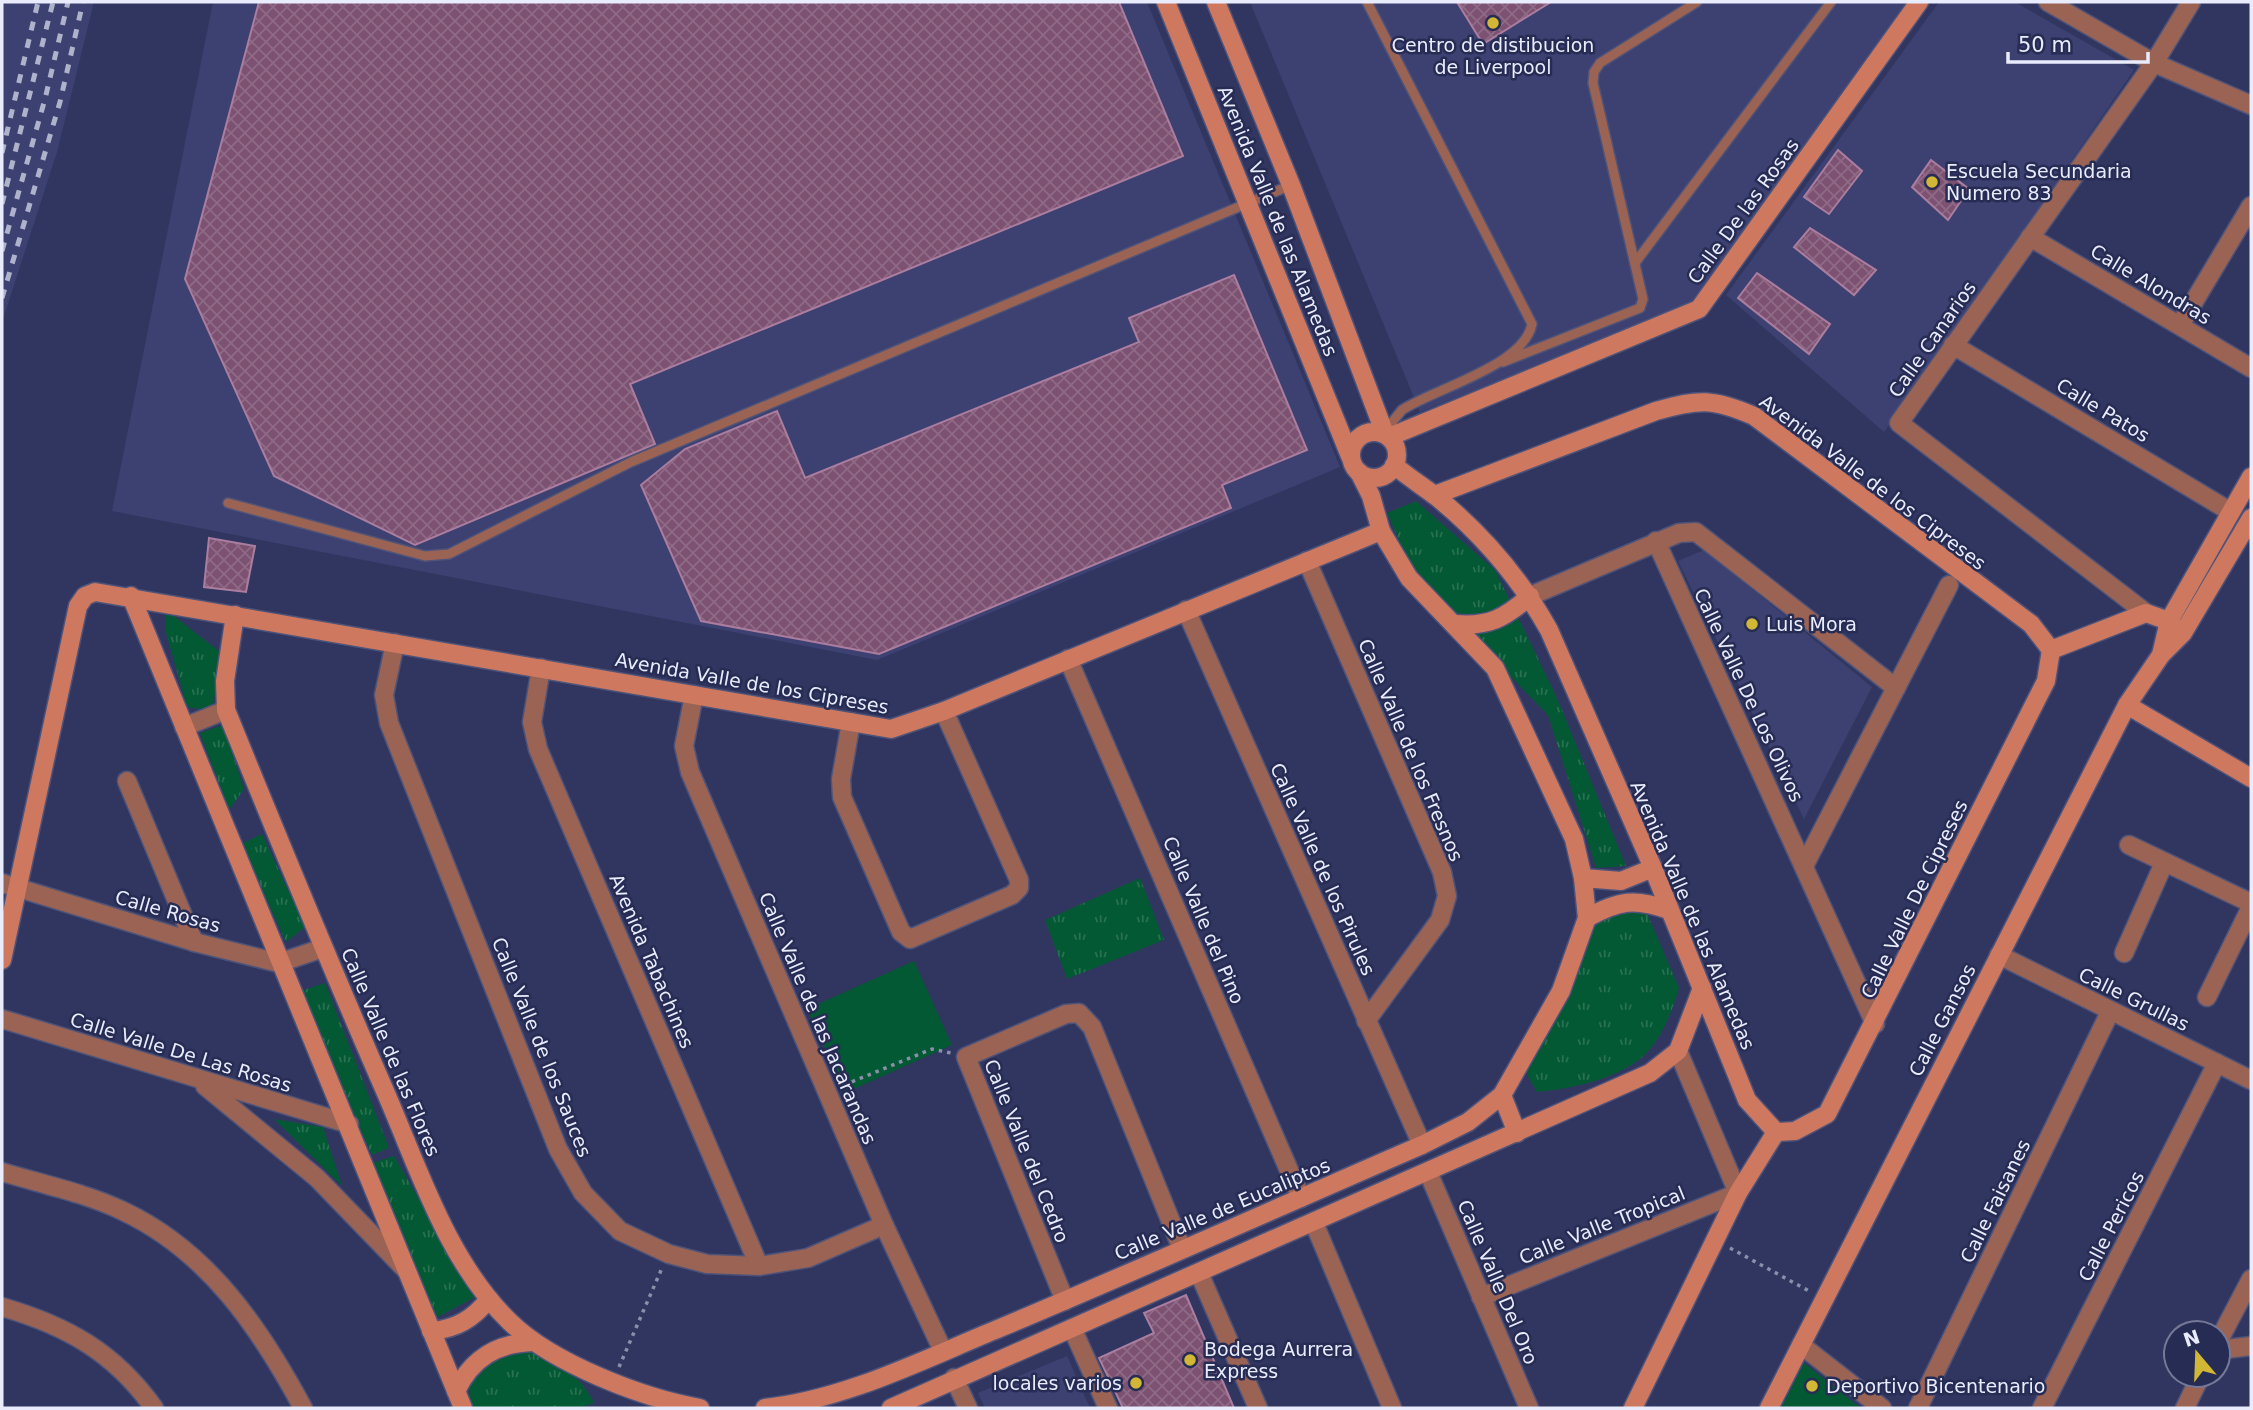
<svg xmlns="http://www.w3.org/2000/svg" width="2253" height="1410" font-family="'DejaVu Sans',sans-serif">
<defs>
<pattern id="grass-tufts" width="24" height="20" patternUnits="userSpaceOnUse" patternTransform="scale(1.75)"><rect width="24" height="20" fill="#035933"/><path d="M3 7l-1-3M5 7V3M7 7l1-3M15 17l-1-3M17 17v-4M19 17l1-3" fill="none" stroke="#287151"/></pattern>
<pattern id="building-cross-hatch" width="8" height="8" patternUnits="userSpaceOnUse" patternTransform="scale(1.75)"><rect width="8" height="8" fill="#7c5171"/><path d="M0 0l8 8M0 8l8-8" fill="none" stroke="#8f6a86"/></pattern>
</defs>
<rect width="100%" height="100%" fill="#313660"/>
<!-- built -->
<g fill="#3c4171">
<path d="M 2,2 L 94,2 L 57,152 L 2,322 Z"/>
<path d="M 213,2 L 1147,2 L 1340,467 L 877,660 L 112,511 Z"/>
<path d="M 1250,2 L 1908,2 L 1698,301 L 1420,412 Z"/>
<path d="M 1939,2 L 2015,2 L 2134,70 L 1884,432 L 1726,295 Z"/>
<path d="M 1704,550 L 1872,687 L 1804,819 L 1678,561 Z"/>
<path d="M 1067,1356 L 1090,1408 L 985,1408 L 978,1393 Z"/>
</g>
<!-- grass -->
<g fill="url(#grass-tufts)">
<path d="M 1416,501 L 1495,570 L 1557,698 L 1626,866 L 1596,868 L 1548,715 L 1429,592 L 1404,552 L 1387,513 Z"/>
<path d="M 165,609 L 224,655 L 211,711 L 187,707 L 166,633 Z"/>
<path d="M 223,725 L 244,789 L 229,810 L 200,733 Z"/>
<path d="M 262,834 L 305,927 L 286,942 L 241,844 Z"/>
<path d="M 1140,878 L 1164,940 L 1067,979 L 1045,920 Z"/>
<path d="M 1602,910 L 1646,911 L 1679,988 C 1672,1012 1660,1043 1640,1059 C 1613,1080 1570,1089 1537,1092 L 1527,1075 L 1530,1058 L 1577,955 Z"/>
<path d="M 325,983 L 389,1148 L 372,1155 L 298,992 Z"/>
<path d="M 274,1119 L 323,1127 L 342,1186 Z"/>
<path d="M 394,1156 L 475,1297 L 436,1318 L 372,1163 Z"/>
<path d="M 533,1349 C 558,1364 582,1376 594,1403 L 580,1408 L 470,1408 L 469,1374 L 487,1356 Z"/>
</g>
<!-- pitch -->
<g fill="#035933">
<path d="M 914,961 L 952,1045 L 845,1093 L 807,1009 Z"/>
<path d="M 1804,1363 L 1861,1408 L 1781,1408 Z"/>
</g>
<!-- building -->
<g fill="url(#building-cross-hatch)" stroke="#ab7d9f" stroke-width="2">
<path d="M 259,2 L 1119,2 L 1183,156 L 630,384 L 655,444 L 415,545 L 274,476 L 185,279 Z"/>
<path d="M 1457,2 L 1551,2 L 1483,44 Z"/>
<path d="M 1838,150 L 1862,171 L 1829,214 L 1804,197 Z"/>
<path d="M 1931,160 L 1969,189 L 1948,220 L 1912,187 Z"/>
<path d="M 1810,228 L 1876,270 L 1854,295 L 1794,247 Z"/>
<path d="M 1757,273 L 1830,324 L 1809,354 L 1738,298 Z"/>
<path d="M 1234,275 L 1307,450 L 1222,485 L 1231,508 L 879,654 L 701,621 L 641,485 L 685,449 L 777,411 L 805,478 L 1139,342 L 1129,318 Z"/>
<path d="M 209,538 L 255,546 L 246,592 L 204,587 Z"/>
<path d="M 1186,1295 L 1234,1408 L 1123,1408 L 1099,1358 L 1154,1333 L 1144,1313 Z"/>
</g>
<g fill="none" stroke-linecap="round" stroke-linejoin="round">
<defs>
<g id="lane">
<path d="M 1367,2 L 1532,324 C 1524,366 1436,388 1402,410 L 1393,421 L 1388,434"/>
<path d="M 1635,263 L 1831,2"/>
<path d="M 1503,362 L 1640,308 L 1643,299 L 1593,83 L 1594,72 L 1600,63 L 1697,2"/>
<path d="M 228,503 L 425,556 L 449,554 L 631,462 L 1291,185"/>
</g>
<g id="street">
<path d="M 2048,2 L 2154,63 L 2251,105"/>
<path d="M 2030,237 L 2251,368"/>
<path d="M 2180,325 L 2251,206"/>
<path d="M 1953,345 L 2231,512"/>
<path d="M 1656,541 L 1875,1024"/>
<path d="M 1307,561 L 1442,872 L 1447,896 L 1440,920 L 1366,1021"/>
<path d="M 1530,596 L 1679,533 L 1696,532 L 1896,688"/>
<path d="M 1186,610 L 1422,1145"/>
<path d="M 2146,613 L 1899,423 L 2154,63 L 2191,2"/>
<path d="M 395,643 L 384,695 L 389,723 L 558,1149 L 583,1193 L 620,1231 L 669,1254 L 707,1264 L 759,1266 L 808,1258 L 884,1225"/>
<path d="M 1068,659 L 1301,1198"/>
<path d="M 541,668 L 532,722 L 538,749 L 759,1266"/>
<path d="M 694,695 L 684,746 L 690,772 L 884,1225 L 943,1351"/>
<path d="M 851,722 L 841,779 L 842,797 L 901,932 L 910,939 L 1012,895 L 1019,888 L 1019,880 L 944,711"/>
<path d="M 184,727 L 226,710"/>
<path d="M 127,781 L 194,942"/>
<path d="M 2129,845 L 2251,903"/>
<path d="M 1804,866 L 1949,585"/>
<path d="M 2,883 L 194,942 L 279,963 L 323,948"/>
<path d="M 2124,953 L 2164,863"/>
<path d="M 1999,955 L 2251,1080"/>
<path d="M 2207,997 L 2251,907"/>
<path d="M 2,1019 L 349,1124"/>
<path d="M 205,1086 L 317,1178 L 406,1270"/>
<path d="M 2,1172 C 42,1184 85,1193 123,1211 C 208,1251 260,1328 303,1408"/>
<path d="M 1428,1172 L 1529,1408"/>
<path d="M 1314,1223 L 1392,1408"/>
<path d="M 1199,1273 L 1258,1408"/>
<path d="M 1481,1297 L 1738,1193 L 1678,1051"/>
<path d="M 1065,1301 L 966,1057 L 1066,1014 L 1079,1013 L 1092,1027 L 1182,1249"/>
<path d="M 2,1307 C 67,1326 114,1352 154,1408"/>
<path d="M 1072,1328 L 1108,1408"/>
<path d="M 2218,1342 L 2251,1279"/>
<path d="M 1801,1345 L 1882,1408"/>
<path d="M 2218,1350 L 2251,1346"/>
<path d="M 954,1378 L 968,1408"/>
<path d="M 1918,1408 L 2110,1012"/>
<path d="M 2042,1408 L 2217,1063"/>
<path d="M 2185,1408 L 2201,1375"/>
</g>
<g id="secondary">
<path d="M 1166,2 L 1350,456"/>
<path d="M 1216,2 L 1291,185 L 1385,434"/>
<circle cx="1374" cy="455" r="23"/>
<path d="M 1389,437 L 1699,309 L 1919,2"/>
<path d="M 1394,465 C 1408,477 1424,487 1438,498 C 1483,535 1520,578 1549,630 L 1653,868 L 1747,1100 L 1776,1132"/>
<path d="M 1435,495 L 1656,411 C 1699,399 1712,398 1754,416 L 2031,624 L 2051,650"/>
<path d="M 131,596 L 463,1408"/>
<path d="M 235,615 L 225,681 L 226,710 C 278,838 330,965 385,1091 C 419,1169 447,1261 510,1322 C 552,1363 642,1398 700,1408"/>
<path d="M 1455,624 C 1489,627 1505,618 1530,596"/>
<path d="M 2051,650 L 2146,613 L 2169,621 L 2177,629"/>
<path d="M 2161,655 L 2169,621 L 2251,477"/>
<path d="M 2127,705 L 2251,778"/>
<path d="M 1583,878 L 1621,881 L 1653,868"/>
<path d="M 1587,918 C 1619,900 1635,898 1669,910"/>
<path d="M 2,960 L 78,606 L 85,596 L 95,592 L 891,729 L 944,711 L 1381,531"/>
<path d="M 1502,1095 L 1517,1133"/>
<path d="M 1776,1132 L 1795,1131 L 1827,1114 L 2046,681 L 2051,650"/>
<path d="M 431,1331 C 456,1329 473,1319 489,1299"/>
<path d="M 456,1391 C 472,1358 497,1343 533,1342"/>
<path d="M 765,1408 C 847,1399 924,1359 1000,1328 C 1141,1269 1281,1206 1422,1145 L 1468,1122 L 1502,1095 L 1561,991 L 1587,918 L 1583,878 L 1574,839 L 1495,668 L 1409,578 L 1381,531 L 1371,496 L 1359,472"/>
<path d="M 891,1408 L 1650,1073 L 1678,1051 L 1702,988"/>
<path d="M 1633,1408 L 1738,1193 L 1776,1132"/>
<path d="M 1769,1408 L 2127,705 L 2161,655 L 2183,633 L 2251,518"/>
</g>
</defs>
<!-- lane casing -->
<use href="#lane" stroke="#4e5379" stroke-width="12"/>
<!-- street casing -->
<use href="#street" stroke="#4e5379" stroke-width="21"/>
<!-- secondary casing -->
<use href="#secondary" stroke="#4e5379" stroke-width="21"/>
<!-- path -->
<g stroke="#8b8fac" stroke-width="3.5" stroke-dasharray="3.5 5" stroke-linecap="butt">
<path d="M 844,1085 L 932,1049 L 951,1053"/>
<path d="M 1730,1248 L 1809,1291"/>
<path d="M 619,1367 L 662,1268"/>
</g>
<!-- lane -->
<use href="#lane" stroke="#9b6354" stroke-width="9"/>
<!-- street -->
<use href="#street" stroke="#9b6354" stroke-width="18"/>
<!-- secondary -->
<use href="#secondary" stroke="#cf7860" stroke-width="18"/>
<!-- rail -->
<g stroke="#afb2cb" stroke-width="5" stroke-dasharray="9 9" stroke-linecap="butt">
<path d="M 2,153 L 38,2"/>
<path d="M 2,204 L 53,2"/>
<path d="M 2,251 L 45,99 L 68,2"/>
<path d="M 2,298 L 60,102 L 83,2"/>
</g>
</g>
<!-- markers -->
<g fill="#d2b736" stroke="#272c54" stroke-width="2.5">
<circle cx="1493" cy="23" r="7"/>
<circle cx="1932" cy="182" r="7"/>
<circle cx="1752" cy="624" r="7"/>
<circle cx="1190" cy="1360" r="7"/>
<circle cx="1136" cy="1383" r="7"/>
<circle cx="1812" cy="1386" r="7"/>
</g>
<g text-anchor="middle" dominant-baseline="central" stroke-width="5" stroke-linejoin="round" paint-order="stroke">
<!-- poi labels -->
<g font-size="19" fill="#e9ecfc" stroke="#272c54" text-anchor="start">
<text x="1493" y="45" text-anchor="middle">Centro de distibucion<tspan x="1493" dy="22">de Liverpool</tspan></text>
<text x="1946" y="171">Escuela Secundaria<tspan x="1946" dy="22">Numero 83</tspan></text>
<text x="1766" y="624">Luis Mora</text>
<text x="1204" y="1349">Bodega Aurrera<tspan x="1204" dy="22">Express</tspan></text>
<text x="1122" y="1383" text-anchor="end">locales varios</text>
<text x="1826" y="1386">Deportivo Bicentenario</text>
</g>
<!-- street labels -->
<g font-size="19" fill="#e9ecfc" stroke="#272c54">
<text transform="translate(1743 211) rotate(-54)">Calle De las Rosas</text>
<text transform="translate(1278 221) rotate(68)">Avenida Valle de las Alamedas</text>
<text transform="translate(2151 284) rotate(31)">Calle Alondras</text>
<text transform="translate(1932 339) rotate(-55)">Calle Canarios</text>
<text transform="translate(2103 410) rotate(31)">Calle Patos</text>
<text transform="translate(1873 482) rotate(37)">Avenida Valle de los Cipreses</text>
<text transform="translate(752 683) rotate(10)">Avenida Valle de los Cipreses</text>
<text transform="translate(1749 695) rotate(65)">Calle Valle De Los Olivos</text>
<text transform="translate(1411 750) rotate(67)">Calle Valle de los Fresnos</text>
<text transform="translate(1323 869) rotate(66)">Calle Valle de los Pirules</text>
<text transform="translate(1914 899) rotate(-64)">Calle Valle De Cipreses</text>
<text transform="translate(168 911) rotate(16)">Calle Rosas</text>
<text transform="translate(1693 915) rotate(67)">Avenida Valle de las Alamedas</text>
<text transform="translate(1204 920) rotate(67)">Calle Valle del Pino</text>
<text transform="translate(652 961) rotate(67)">Avenida Tabachines</text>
<text transform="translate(2134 999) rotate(26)">Calle Grullas</text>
<text transform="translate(818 1018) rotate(67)">Calle Valle de las Jacarandas</text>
<text transform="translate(1942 1020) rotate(-63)">Calle Gansos</text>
<text transform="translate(542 1047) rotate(68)">Calle Valle de los Sauces</text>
<text transform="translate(181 1052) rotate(17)">Calle Valle De Las Rosas</text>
<text transform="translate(391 1052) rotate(67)">Calle Valle de las Flores</text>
<text transform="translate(1027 1151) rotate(68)">Calle Valle del Cedro</text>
<text transform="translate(1995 1201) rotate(-64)">Calle Faisanes</text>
<text transform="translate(1222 1209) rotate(-23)">Calle Valle de Eucaliptos</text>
<text transform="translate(1602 1225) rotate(-22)">Calle Valle Tropical</text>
<text transform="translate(2111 1226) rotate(-63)">Calle Pericos</text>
<text transform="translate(1498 1282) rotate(67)">Calle Valle Del Oro</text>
</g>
</g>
<!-- border -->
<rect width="2253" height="1410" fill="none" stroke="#e9ecfc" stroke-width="7"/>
<!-- north arrow -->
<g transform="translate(2197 1354) rotate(341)"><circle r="33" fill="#272c54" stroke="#757997" stroke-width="2"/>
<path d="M0-5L12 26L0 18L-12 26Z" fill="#d2b736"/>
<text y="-10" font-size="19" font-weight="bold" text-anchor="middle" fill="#e9ecfc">N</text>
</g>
<!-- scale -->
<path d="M2008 52v10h140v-10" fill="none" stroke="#e9ecfc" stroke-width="3.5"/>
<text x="2018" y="52" font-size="21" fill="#e9ecfc" stroke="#272c54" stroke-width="5" paint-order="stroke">50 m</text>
</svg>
